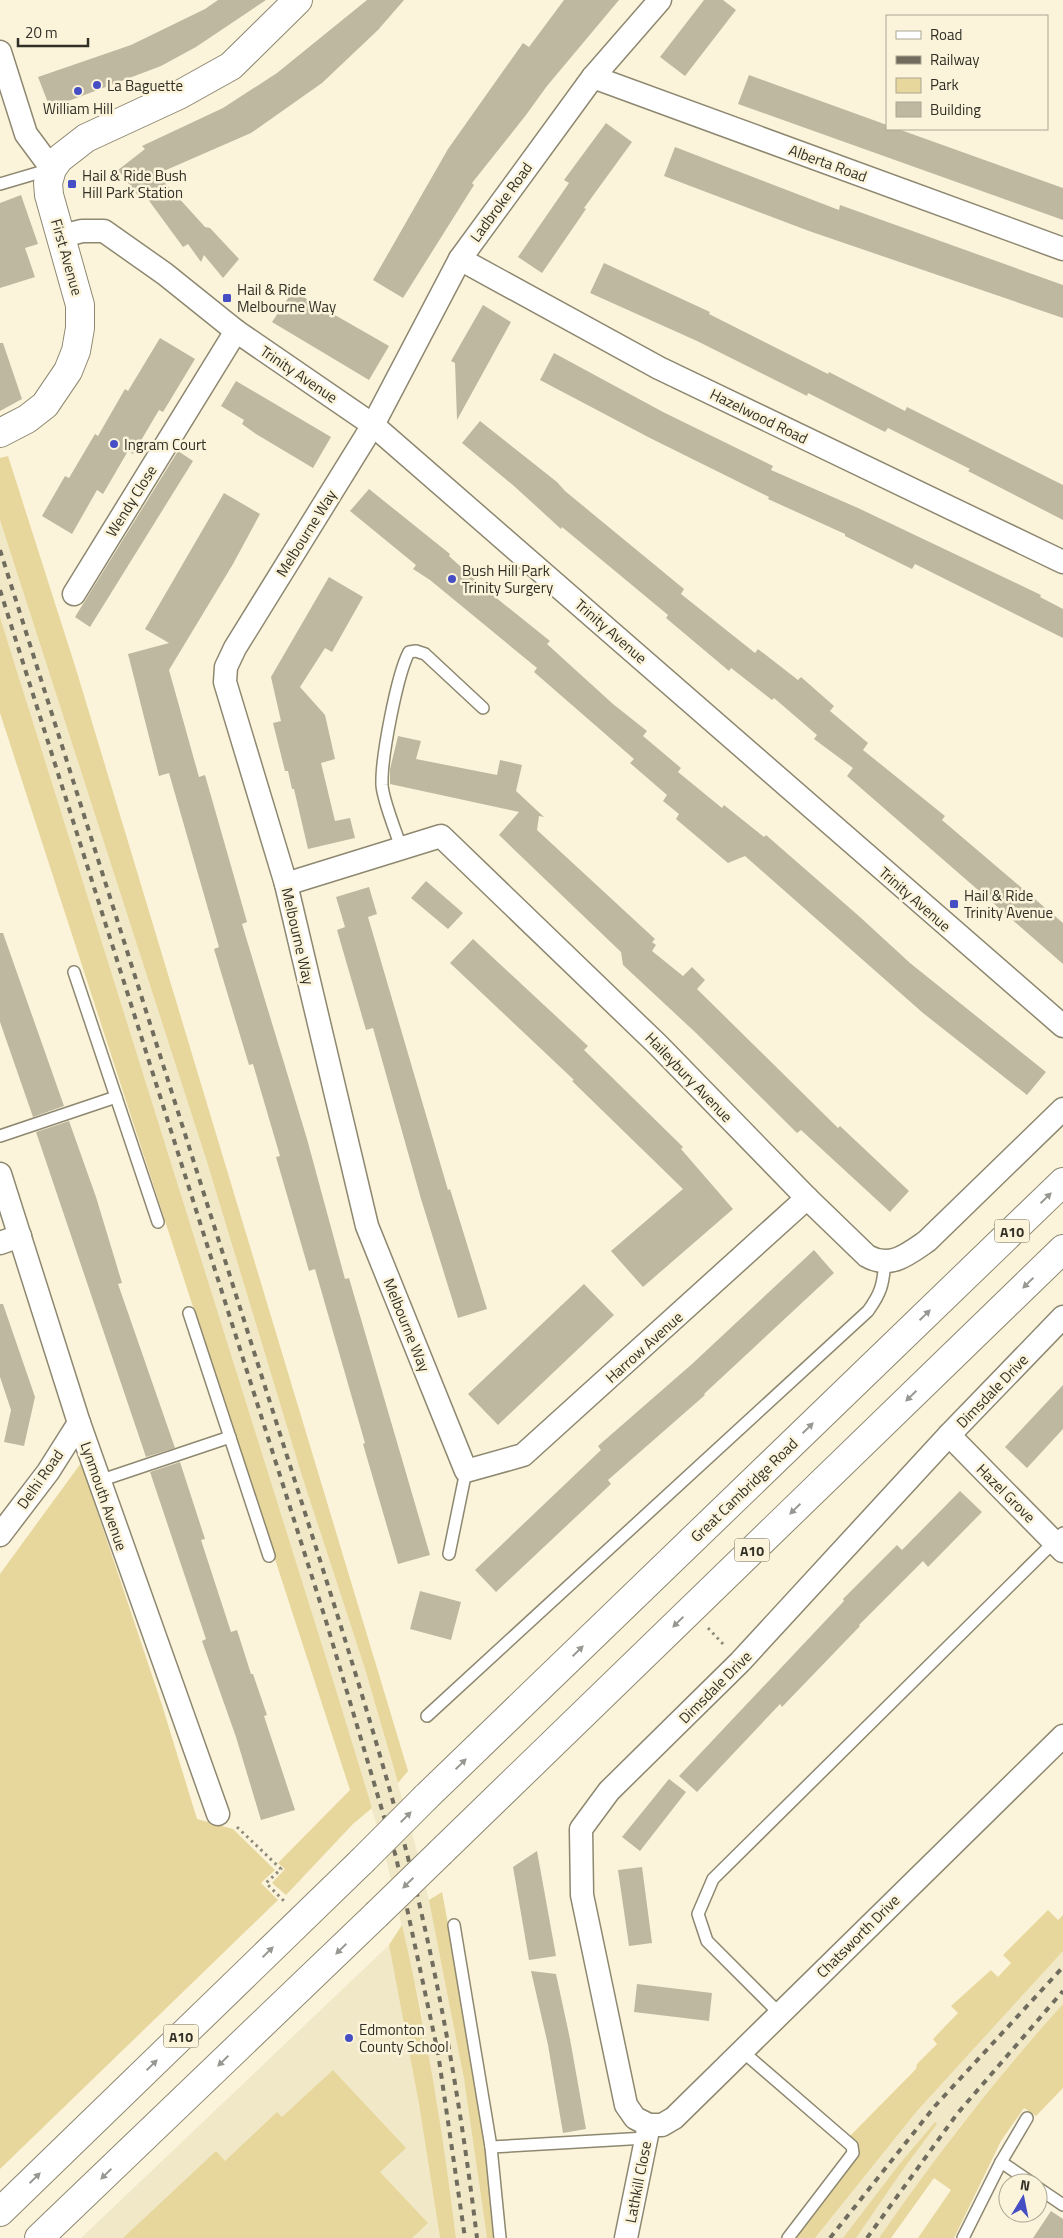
<svg xmlns="http://www.w3.org/2000/svg" width="1063" height="2238" font-family="'Titillium Web',sans-serif">
<rect width="100%" height="100%" fill="#fbf4db"/>
<!-- built -->
<g fill="#f1e8c8">
<path d="M 0,520 L 207,1162 L 301,1473 L 365,1669 L 414,1840 L 437,1932 L 452,2007 L 464,2079 L 487,2238 L 456,2238 L 449,2184 L 421,2009 L 384,1850 L 333,1680 L 0,617 Z"/>
<path d="M 389,1945 L 419,2104 L 440,2238 L 81,2238 Z"/>
<path d="M 1063,1951 L 1063,2004 L 1013,2061 L 961,2125 L 879,2238 L 815,2238 L 917,2111 Z"/>
</g>
<!-- green -->
<g fill="#e7d79c">
<path d="M 8,456 L 76,669 L 408,1771 L 398,1783 L 365,1669 L 301,1473 L 207,1162 L 0,520 L 0,458 Z"/>
<path d="M 0,617 L 333,1680 L 372,1808 L 353,1824 L 286,1895 L 272,1883 L 285,1869 L 278,1863 L 350,1790 L 0,713 Z"/>
<path d="M 81,1463 L 162,1705 L 197,1819 L 233,1829 L 275,1870 L 261,1883 L 278,1900 L 0,2169 L 0,1574 Z"/>
<path d="M 442,1892 C 464,2007 484,2122 496,2238 L 487,2238 L 464,2079 L 429,1900 Z"/>
<path d="M 1048,1910 L 1058,1920 L 1063,1915 L 1063,1951 L 917,2111 L 815,2238 L 794,2238 L 860,2148 L 849,2137 L 916,2069 L 917,2064 L 937,2044 L 933,2039 L 958,2013 L 951,2006 L 991,1970 L 998,1977 L 1011,1963 L 1003,1955 Z"/>
<path d="M 402,1925 C 426,2028 443,2133 456,2238 L 440,2238 L 419,2104 L 389,1945 Z"/>
<path d="M 1063,2004 L 1063,2088 L 1036,2116 L 1024,2108 L 1001,2141 L 954,2238 L 918,2238 L 951,2190 L 934,2178 L 891,2238 L 879,2238 C 936,2156 996,2078 1063,2004 Z"/>
<path d="M 333,2070 L 406,2148 L 380,2172 L 428,2223 L 412,2238 L 123,2238 L 216,2151 L 225,2161 L 277,2112 L 282,2117 Z"/>
<path d="M 935,2122 L 937,2124 L 904,2168 L 856,2238 L 843,2238 L 898,2166 Z"/>
</g>
<!-- building -->
<g fill="#bfb8a1">
<path d="M 218,0 L 266,0 L 196,47 L 161,66 L 50,108 L 38,77 L 131,45 L 205,9 Z"/>
<path d="M 367,0 L 404,0 L 378,30 L 322,83 L 251,133 L 157,174 L 205,227 L 210,228 L 239,259 L 223,278 L 204,255 L 201,262 L 188,244 L 183,247 L 147,198 L 140,198 L 118,170 L 145,149 L 142,146 L 223,108 L 277,73 Z"/>
<path d="M 564,0 L 619,0 L 547,86 L 526,115 L 472,183 L 474,185 L 403,298 L 373,280 L 448,149 L 523,43 L 529,47 Z"/>
<path d="M 704,0 L 723,0 L 736,10 L 685,76 L 660,57 Z"/>
<path d="M 749,75 L 887,125 L 887,129 L 898,129 L 1063,188 L 1063,220 L 738,104 Z"/>
<path d="M 606,123 L 632,142 L 584,208 L 586,209 L 542,273 L 518,257 L 569,183 L 564,180 Z"/>
<path d="M 675,147 L 839,210 L 840,205 L 1063,285 L 1063,318 L 809,231 L 664,176 Z"/>
<path d="M 21,195 L 38,244 L 25,248 L 35,277 L 0,288 L 0,203 Z"/>
<path d="M 604,263 L 710,312 L 709,314 L 828,374 L 829,372 L 905,411 L 907,407 L 1063,485 L 1063,520 L 968,471 L 970,469 L 888,428 L 885,432 L 808,393 L 807,396 L 697,341 L 590,293 Z"/>
<path d="M 293,291 L 389,346 L 369,380 L 272,322 Z"/>
<path d="M 483,305 L 511,322 L 457,420 L 455,363 L 451,361 Z"/>
<path d="M 160,338 L 195,359 L 163,412 L 159,410 L 133,454 L 128,451 L 103,494 L 97,490 L 72,534 L 42,516 L 65,476 L 69,478 L 95,434 L 98,436 L 125,389 L 128,391 Z"/>
<path d="M 0,343 L 3,343 L 22,399 L 0,411 Z"/>
<path d="M 554,353 L 663,412 L 773,466 L 771,470 L 858,508 L 1041,595 L 1040,597 L 1063,609 L 1063,638 L 915,564 L 912,569 L 845,536 L 845,534 L 768,499 L 769,497 L 650,438 L 540,380 Z"/>
<path d="M 236,381 L 331,437 L 313,468 L 256,434 L 242,424 L 244,420 L 221,406 Z"/>
<path d="M 480,421 L 557,482 L 565,491 L 684,589 L 681,594 L 755,653 L 758,649 L 798,680 L 801,677 L 834,706 L 830,711 L 868,743 L 863,750 L 945,816 L 942,820 L 1063,923 L 1063,964 L 847,776 L 853,768 L 814,739 L 817,735 L 774,698 L 772,700 L 731,668 L 729,671 L 666,618 L 668,615 L 562,527 L 561,529 L 514,486 L 462,443 Z"/>
<path d="M 178,451 L 193,461 L 90,627 L 75,617 Z"/>
<path d="M 369,489 L 450,554 L 449,556 L 484,588 L 550,641 L 547,644 L 613,704 L 647,731 L 643,736 L 681,768 L 678,772 L 722,808 L 724,805 L 764,837 L 766,835 L 860,917 L 910,963 L 1046,1072 L 1027,1095 L 923,1013 L 745,856 L 728,863 L 676,819 L 679,814 L 663,801 L 667,795 L 630,763 L 634,759 L 534,672 L 537,668 L 430,580 L 413,569 L 416,565 L 350,511 Z"/>
<path d="M 224,493 L 260,514 L 233,564 L 169,670 L 199,777 L 205,775 L 247,922 L 242,924 L 307,1139 L 345,1279 L 349,1278 L 430,1555 L 398,1564 L 363,1444 L 365,1443 L 315,1269 L 309,1271 L 276,1157 L 280,1156 L 253,1064 L 249,1065 L 214,949 L 219,947 L 169,773 L 159,776 L 128,654 L 169,643 L 145,629 Z"/>
<path d="M 329,577 L 363,597 L 332,652 L 325,648 L 300,687 L 325,715 L 335,759 L 321,763 L 335,821 L 350,818 L 355,838 L 308,849 L 294,789 L 292,789 L 288,771 L 285,771 L 273,723 L 281,721 L 271,677 Z"/>
<path d="M 398,736 L 421,741 L 416,759 L 497,775 L 500,760 L 522,765 L 516,791 L 544,817 L 539,816 L 537,830 L 655,939 L 652,942 L 656,945 L 652,951 L 683,976 L 692,967 L 705,980 L 697,989 L 838,1128 L 840,1126 L 909,1191 L 890,1212 L 801,1130 L 797,1133 L 696,1033 L 623,965 L 621,952 L 499,835 L 519,812 L 390,784 L 390,769 Z"/>
<path d="M 426,881 L 463,913 L 448,929 L 411,898 Z"/>
<path d="M 369,887 L 377,914 L 368,917 L 448,1190 L 450,1189 L 487,1309 L 458,1318 L 421,1199 L 373,1028 L 366,1030 L 337,930 L 345,927 L 336,897 Z"/>
<path d="M 0,933 L 3,933 L 64,1106 L 33,1117 L 0,1022 Z"/>
<path d="M 473,939 L 588,1046 L 584,1050 L 683,1147 L 681,1149 L 733,1209 L 643,1287 L 611,1251 L 683,1189 L 572,1081 L 574,1080 L 450,963 Z"/>
<path d="M 69,1121 L 96,1197 L 122,1283 L 118,1284 L 175,1448 L 146,1457 L 36,1132 Z"/>
<path d="M 814,1250 L 834,1273 L 704,1394 L 705,1395 L 608,1480 L 611,1484 L 496,1592 L 475,1570 L 601,1450 L 598,1446 L 692,1364 Z"/>
<path d="M 584,1284 L 614,1315 L 498,1425 L 468,1394 Z"/>
<path d="M 0,1304 L 3,1304 L 35,1397 L 24,1446 L 4,1442 L 11,1410 L 0,1377 Z"/>
<path d="M 1063,1385 L 1063,1429 L 1027,1468 L 1005,1447 Z"/>
<path d="M 180,1462 L 205,1539 L 201,1540 L 231,1632 L 237,1630 L 251,1674 L 253,1674 L 267,1715 L 264,1716 L 295,1810 L 261,1820 L 236,1737 L 202,1641 L 206,1639 L 150,1472 Z"/>
<path d="M 960,1491 L 982,1512 L 928,1567 L 923,1561 L 859,1625 L 860,1626 L 782,1707 L 780,1704 L 697,1792 L 679,1776 L 844,1601 L 843,1599 L 897,1545 L 902,1550 Z"/>
<path d="M 420,1591 L 461,1602 L 451,1640 L 410,1629 Z"/>
<path d="M 669,1779 L 686,1792 L 640,1851 L 622,1837 Z"/>
<path d="M 537,1851 L 556,1956 L 529,1960 L 513,1867 Z"/>
<path d="M 642,1867 L 652,1943 L 629,1946 L 618,1870 Z"/>
<path d="M 531,1971 L 556,1974 L 570,2039 L 586,2129 L 563,2133 L 548,2045 Z"/>
<path d="M 637,1984 L 712,1993 L 709,2021 L 634,2012 Z"/>
<path d="M 1051,2211 L 1063,2219 L 1063,2238 L 1033,2238 Z"/>
</g>
<g fill="none" stroke-linecap="round" stroke-linejoin="round">
<defs>
<g id="lane">
<path d="M 0,184 L 51,169"/>
<path d="M 401,848 C 396,831 383,801 382,785 C 381,758 397,675 409,652 L 416,651 L 425,654 L 483,708"/>
<path d="M 74,972 L 158,1222"/>
<path d="M 0,1136 L 116,1097"/>
<path d="M 189,1313 L 269,1556"/>
<path d="M 99,1481 L 230,1437"/>
<path d="M 449,1554 L 466,1471"/>
<path d="M 427,1716 L 868,1311 C 881,1293 883,1285 885,1262"/>
<path d="M 454,1925 L 491,2147 L 500,2238"/>
<path d="M 780,2014 L 707,1941 L 698,1914 L 713,1879 L 1063,1533"/>
<path d="M 742,2051 L 852,2146 L 853,2153 L 788,2238"/>
<path d="M 491,2147 L 646,2138"/>
<path d="M 1001,2162 L 1032,2183"/>
<path d="M 1038,2188 L 1063,2205"/>
<path d="M 963,2238 L 1001,2162 L 1027,2118"/>
</g>
<g id="street">
<path d="M 660,0 L 593,77 L 460,259 L 373,425 L 235,648 L 226,667 L 225,682 L 286,884 L 367,1226 L 466,1471 L 523,1455 L 807,1198"/>
<path d="M 0,52 L 26,134 L 52,169"/>
<path d="M 593,77 L 1063,249"/>
<path d="M 62,236 L 82,231 L 104,231 L 165,274 L 236,331 L 373,425 L 1063,1026"/>
<path d="M 460,259 L 659,368 L 1063,562"/>
<path d="M 74,594 L 236,331"/>
<path d="M 286,884 L 441,836 L 658,1045 L 807,1198 L 867,1256 C 890,1269 907,1255 927,1241 L 1063,1109"/>
<path d="M 0,1174 L 79,1423 L 218,1814"/>
<path d="M 0,1243 L 20,1236"/>
<path d="M 1063,1317 L 949,1435 L 740,1662 L 609,1791 L 581,1829 L 582,1895 L 626,2105 L 635,2118 L 649,2125 L 662,2125 L 674,2118 L 1063,1736"/>
<path d="M 949,1435 L 1063,1551"/>
<path d="M 0,1535 L 48,1472 L 79,1423"/>
<path d="M 626,2238 L 649,2125"/>
</g>
<path id="secondary" d="M 0,433 L 27,419 L 45,405 L 68,371 L 76,351 L 80,328 L 80,305 L 49,195 L 48,183 L 52,169 L 59,159 L 86,138 L 179,95 L 231,66 L 298,0"/>
<g id="highway">
<path d="M 426,1797 L 1063,1182"/>
<path d="M 441,1852 L 1063,1249"/>
<path d="M 0,2212 L 362,1861"/>
<path d="M 39,2238 L 376,1915"/>
</g>
</defs>
<!-- lane casing -->
<use href="#lane" stroke="#8e8871" stroke-width="14"/>
<!-- street casing -->
<use href="#street" stroke="#8e8871" stroke-width="25"/>
<!-- secondary casing -->
<use href="#secondary" stroke="#8e8871" stroke-width="30"/>
<!-- highway casing -->
<use href="#highway" stroke="#8e8871" stroke-width="30"/>
<!-- path -->
<g stroke="#8f8b7a" stroke-width="3" stroke-dasharray="2.5 4" stroke-linecap="butt">
<path d="M 708,1628 L 724,1645"/>
<path d="M 237,1827 L 281,1869 L 266,1883 L 284,1901"/>
</g>
<!-- lane -->
<use href="#lane" stroke="#fff" stroke-width="11"/>
<!-- street -->
<use href="#street" stroke="#fff" stroke-width="22"/>
<!-- secondary -->
<use href="#secondary" stroke="#fff" stroke-width="28"/>
<!-- highway -->
<use href="#highway" stroke="#fff" stroke-width="28"/>
<!-- rail -->
<g stroke="#706c5e" stroke-width="4" stroke-dasharray="6 6" stroke-linecap="butt">
<path d="M 0,550 L 338,1617 C 369,1717 400,1818 423,1920 C 447,2025 464,2131 477,2238"/>
<path d="M 0,590 L 326,1621 L 396,1857 L 438,2053 L 465,2238"/>
<path d="M 830,2238 L 935,2106 L 1063,1967"/>
<path d="M 867,2238 L 957,2114 L 1063,1991"/>
</g>
<defs>
<g id="highway-bridge">
<path d="M 362,1861 L 426,1797"/>
<path d="M 376,1915 L 441,1852"/>
</g>
</defs>
<!-- highway-bridge casing -->
<use href="#highway-bridge" stroke="#8e8871" stroke-width="30" stroke-linecap="butt"/>
<!-- highway-bridge -->
<use href="#highway-bridge" stroke="#fff" stroke-width="28"/>
</g>
<!-- one-way arrows -->
<defs><path id="oneway-solid" d="M-6-.8H1V-3.2L6.5 0L1 3.2V.8H-6Z" transform="scale(1.25)"/></defs>
<g fill="#989892">
<use href="#oneway-solid" transform="translate(1046 1198) rotate(-44)"/>
<use href="#oneway-solid" transform="translate(1028 1283) rotate(136)"/>
<use href="#oneway-solid" transform="translate(925 1315) rotate(-44)"/>
<use href="#oneway-solid" transform="translate(911 1396) rotate(136)"/>
<use href="#oneway-solid" transform="translate(808 1428) rotate(-44)"/>
<use href="#oneway-solid" transform="translate(795 1509) rotate(136)"/>
<use href="#oneway-solid" transform="translate(678 1622) rotate(136)"/>
<use href="#oneway-solid" transform="translate(578 1651) rotate(-44)"/>
<use href="#oneway-solid" transform="translate(461 1764) rotate(-44)"/>
<use href="#oneway-solid" transform="translate(406 1817) rotate(-45)"/>
<use href="#oneway-solid" transform="translate(408 1883) rotate(136)"/>
<use href="#oneway-solid" transform="translate(341 1949) rotate(136)"/>
<use href="#oneway-solid" transform="translate(268 1952) rotate(-44)"/>
<use href="#oneway-solid" transform="translate(223 2061) rotate(136)"/>
<use href="#oneway-solid" transform="translate(152 2065) rotate(-44)"/>
<use href="#oneway-solid" transform="translate(106 2174) rotate(136)"/>
<use href="#oneway-solid" transform="translate(35 2178) rotate(-44)"/>
</g>
<!-- markers -->
<g fill="#464ec3" stroke="#fbf4db" stroke-width="2">
<circle cx="97" cy="85" r="5"/>
<circle cx="78" cy="91" r="5"/>
<rect x="67" y="179" width="10" height="10" rx="2.5"/>
<rect x="222" y="293" width="10" height="10" rx="2.5"/>
<circle cx="114" cy="444" r="5"/>
<circle cx="452" cy="579" r="5"/>
<rect x="949" y="899" width="10" height="10" rx="2.5"/>
<circle cx="349" cy="2038" r="5"/>
</g>
<g text-anchor="middle" dominant-baseline="central" stroke-width="5" stroke-linejoin="round" paint-order="stroke">
<!-- shield labels -->
<g fill="#fbf4db" stroke="#6e6b5c" stroke-width="1">
<rect x="994.5" y="1219.5" width="35" height="23" rx="4"/>
<rect x="734.5" y="1538.5" width="35" height="23" rx="4"/>
<rect x="163.5" y="2024.5" width="35" height="23" rx="4"/>
</g>
<g font-size="14" font-weight="bold" fill="#323026">
<text x="1012" y="1231">A10</text>
<text x="752" y="1550">A10</text>
<text x="181" y="2036">A10</text>
</g>
<!-- poi labels -->
<g font-size="15" fill="#323026" stroke="#fbf4db" text-anchor="start">
<text x="107" y="85">La Baguette</text>
<text x="78" y="108" text-anchor="middle">William Hill</text>
<text x="82" y="175">Hail &amp; Ride Bush<tspan x="82" dy="17">Hill Park Station</tspan></text>
<text x="237" y="289">Hail &amp; Ride<tspan x="237" dy="17">Melbourne Way</tspan></text>
<text x="124" y="444">Ingram Court</text>
<text x="462" y="570">Bush Hill Park<tspan x="462" dy="17">Trinity Surgery</tspan></text>
<text x="964" y="895">Hail &amp; Ride<tspan x="964" dy="17">Trinity Avenue</tspan></text>
<text x="359" y="2029">Edmonton<tspan x="359" dy="17">County School</tspan></text>
</g>
<!-- street labels -->
<g font-size="15" fill="#323026" stroke="#fbf4db">
<text transform="translate(828 163) rotate(20)">Alberta Road</text>
<text transform="translate(501 202) rotate(-54)">Ladbroke Road</text>
<text transform="translate(67 257) rotate(74)">First Avenue</text>
<text transform="translate(299 374) rotate(34)">Trinity Avenue</text>
<text transform="translate(759 416) rotate(26)">Hazelwood Road</text>
<text transform="translate(131 501) rotate(-58)">Wendy Close</text>
<text transform="translate(306 533) rotate(-58)">Melbourne Way</text>
<text transform="translate(611 631) rotate(41)">Trinity Avenue</text>
<text transform="translate(915 899) rotate(41)">Trinity Avenue</text>
<text transform="translate(298 936) rotate(77)">Melbourne Way</text>
<text transform="translate(689 1077) rotate(46)">Haileybury Avenue</text>
<text transform="translate(407 1325) rotate(68)">Melbourne Way</text>
<text transform="translate(644 1347) rotate(-42)">Harrow Avenue</text>
<text transform="translate(992 1391) rotate(-46)">Dimsdale Drive</text>
<text transform="translate(40 1479) rotate(-55)">Delhi Road</text>
<text transform="translate(744 1490) rotate(-44)">Great Cambridge Road</text>
<text transform="translate(1006 1493) rotate(45)">Hazel Grove</text>
<text transform="translate(104 1496) rotate(71)">Lynmouth Avenue</text>
<text transform="translate(715 1687) rotate(-45)">Dimsdale Drive</text>
<text transform="translate(858 1936) rotate(-45)">Chatsworth Drive</text>
<text transform="translate(638 2182) rotate(-79)">Lathkill Close</text>
</g>
</g>
<!-- legend -->
<rect x="886" y="15" width="162" height="115" fill="#fbf4db" stroke="#aba693"/>
<rect x="896" y="31" width="25" height="8" fill="#ffffff" stroke="#aba693"/>
<text x="930" y="40" font-size="15" fill="#323026">Road</text>
<rect x="896" y="56" width="25" height="8" fill="#706c5e" stroke="#aba693"/>
<text x="930" y="65" font-size="15" fill="#323026">Railway</text>
<rect x="896" y="78" width="25" height="15" fill="#e7d79c" stroke="#aba693"/>
<text x="930" y="90" font-size="15" fill="#323026">Park</text>
<rect x="896" y="102" width="25" height="15" fill="#bfb8a1" stroke="#aba693"/>
<text x="930" y="115" font-size="15" fill="#323026">Building</text>
<!-- north arrow -->
<g transform="translate(1023 2198) rotate(10)"><circle r="24" fill="#fbf4db" stroke="#aba693"/>
<path d="M0-4L9 19L0 12L-9 19Z" fill="#464ec3"/>
<text y="-8" font-size="14" font-weight="bold" text-anchor="middle" fill="#323026">N</text>
</g>
<!-- scale -->
<path d="M18 38v8h70v-8" fill="none" stroke="#323026" stroke-width="2.5"/>
<text x="25" y="38" font-size="15" fill="#323026" stroke="#fbf4db" stroke-width="4" paint-order="stroke">20 m</text>
</svg>
